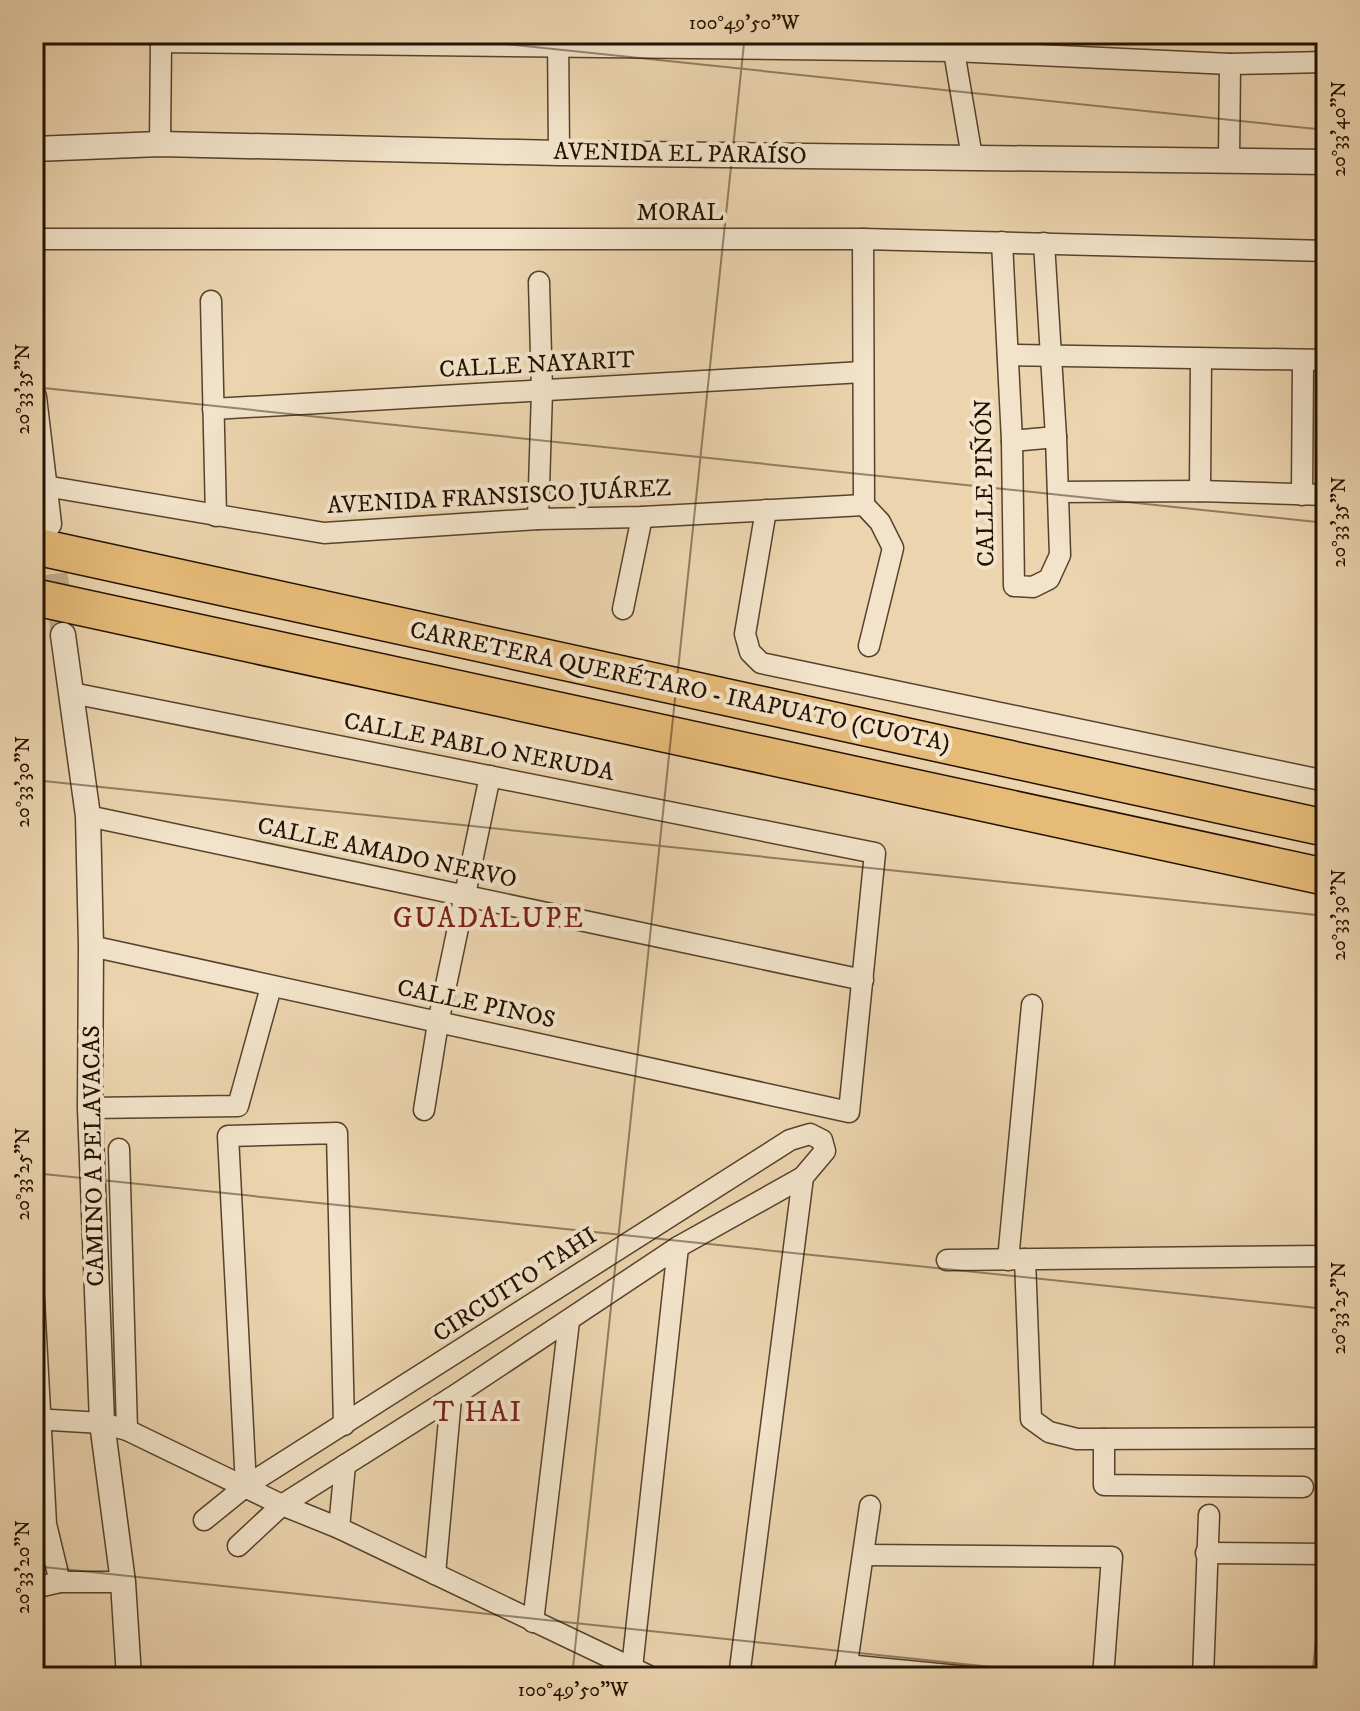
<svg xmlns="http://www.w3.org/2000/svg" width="1360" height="1711" font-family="'IM FELL DW Pica',serif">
<rect width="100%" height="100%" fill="#ebd4ae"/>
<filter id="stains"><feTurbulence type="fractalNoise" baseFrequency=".0025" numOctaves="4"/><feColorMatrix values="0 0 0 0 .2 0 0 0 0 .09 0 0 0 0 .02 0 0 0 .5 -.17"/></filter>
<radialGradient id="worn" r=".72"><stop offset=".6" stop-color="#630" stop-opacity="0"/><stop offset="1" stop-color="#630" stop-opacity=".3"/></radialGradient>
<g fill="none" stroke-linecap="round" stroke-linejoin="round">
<!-- tertiary-tunnel -->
<path stroke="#c3ad8b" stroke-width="24" stroke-dasharray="24 12" stroke-linecap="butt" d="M 51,538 L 63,635"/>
<defs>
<g id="minor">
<path d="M 558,34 L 559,153"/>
<path d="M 951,34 L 972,157"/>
<path d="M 160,144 L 161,42 L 953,51 L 1230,64 L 1326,62"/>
<path d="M 1229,160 L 1230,64"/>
<path d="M 34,239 L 863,239 L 1326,251"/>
<path d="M 863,239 L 864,505"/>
<path d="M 1002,242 L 1012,441 L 1014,586 L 1033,587 L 1049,579 L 1060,555 L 1056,437 L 1044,243"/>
<path d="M 211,301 L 216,516"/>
<path d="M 1008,355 L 1326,360"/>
<path d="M 213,409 L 863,372"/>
<path d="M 1012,441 L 1056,437"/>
<path d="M 45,486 L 324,533 L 538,519 L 642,517 L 864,505"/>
<path d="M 1200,491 L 1201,359"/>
<path d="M 1059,492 L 1200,491 L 1326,495"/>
<path d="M 1302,495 L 1303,360"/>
<path d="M 864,505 L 880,522 L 893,548 L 869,646"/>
<path d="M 766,510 L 745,634 L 750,652 L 761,663 L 1326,781"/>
<path d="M 538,519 L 542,391 L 539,282"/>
<path d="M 623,609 L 642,517"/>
<path d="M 72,693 L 875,853 L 849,1112 L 91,946"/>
<path d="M 88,816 L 863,980"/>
<path d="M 90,1108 L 238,1106 L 271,987"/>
<path d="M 424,1110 L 438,1023 L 490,776"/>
<path d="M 119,1149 L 127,1430"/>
<path d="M 1025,1259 L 1031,1419 L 1049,1432 L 1077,1439 L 1326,1438"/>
<path d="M 947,1260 L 1326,1256"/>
<path d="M 1008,1260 L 1032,1005"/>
<path d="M 34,1299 L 46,1524 L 60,1582"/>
<path d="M 34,1419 L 102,1423 L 127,1430 L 282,1505 L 339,1528 L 651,1677"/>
<path d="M 1104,1439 L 1104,1485 L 1303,1487"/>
<path d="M 246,1486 L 228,1136 L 337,1133 L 344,1425"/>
<path d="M 204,1520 L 246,1486 L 790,1140 L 810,1134 L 822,1140 L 825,1151 L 803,1177 L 678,1247 L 451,1398 L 282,1505 L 238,1546"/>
<path d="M 339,1528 L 345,1465"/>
<path d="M 1206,1553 L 1326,1554"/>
<path d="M 864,1555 L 1112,1557 L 1103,1677"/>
<path d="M 435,1574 L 451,1398"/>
<path d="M 34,1588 L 60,1582 L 123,1582"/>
<path d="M 533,1622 L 569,1321"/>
<path d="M 846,1665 L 969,1677"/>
<path d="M 632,1668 L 678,1247"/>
<path d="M 739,1677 L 803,1177"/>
<path d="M 845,1677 L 870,1506"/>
<path d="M 1203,1677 L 1209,1515"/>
</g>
<g id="tertiary">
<path d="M 34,149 L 160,144 L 559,153 L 1326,162"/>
<path d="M 34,397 L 49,524"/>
<path d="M 63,635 L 88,816 L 91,946 L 90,1108 L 102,1423 L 123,1582 L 129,1677"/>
</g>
<g id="motorway">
<path d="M 34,546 L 1326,828"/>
<path d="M 34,597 L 1326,877"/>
</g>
</defs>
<!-- minor casing -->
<use href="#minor" stroke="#56422c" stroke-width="23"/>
<!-- tertiary casing -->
<use href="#tertiary" stroke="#56422c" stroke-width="27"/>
<!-- motorway casing -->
<use href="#motorway" stroke="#251100" stroke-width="39"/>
<!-- minor -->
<use href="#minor" stroke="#f2e3ca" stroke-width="20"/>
<!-- tertiary -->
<use href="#tertiary" stroke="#f2e3ca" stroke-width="24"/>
<!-- motorway -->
<use href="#motorway" stroke="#e6ba77" stroke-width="36"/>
</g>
<!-- ticks -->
<path fill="none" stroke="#251100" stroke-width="2" stroke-opacity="0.45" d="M 410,34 L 1326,130M 34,387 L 1326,523M 34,780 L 1326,916M 34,1173 L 1326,1309M 34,1566 L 1087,1677M 572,1677 L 745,34M 1312,1677 L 1326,1548"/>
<g text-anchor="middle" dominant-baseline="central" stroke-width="8" stroke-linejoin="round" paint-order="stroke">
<!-- street labels -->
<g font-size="24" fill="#251100" stroke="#f2e3ca">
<text transform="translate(680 154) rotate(1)">AVENIDA EL PARAÍSO</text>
<text x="680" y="213">MORAL</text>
<text transform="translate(537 365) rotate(-3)">CALLE NAYARIT</text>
<text transform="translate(985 483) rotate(-91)">CALLE PIÑÓN</text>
<text transform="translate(499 497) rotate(-3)">AVENIDA FRANSISCO JUÁREZ</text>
<text transform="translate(680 687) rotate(12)">CARRETERA QUERÉTARO - IRAPUATO (CUOTA)</text>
<text transform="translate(479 747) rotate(11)">CALLE PABLO NERUDA</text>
<text transform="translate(387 853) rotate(12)">CALLE AMADO NERVO</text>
<text transform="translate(476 1004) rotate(12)">CALLE PINOS</text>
<text transform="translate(94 1156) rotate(-91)">CAMINO A PELAVACAS</text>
<text transform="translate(515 1285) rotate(-33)">CIRCUITO TAHI</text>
</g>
<!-- quarter labels -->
<g font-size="28" letter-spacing="2" fill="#7a1f14" stroke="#f2e3ca">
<text x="489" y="918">GUADALUPE</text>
<text x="478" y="1412">T HAI</text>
</g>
</g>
<!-- margin -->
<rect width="1360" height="1711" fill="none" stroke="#ebd4ae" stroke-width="88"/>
<rect x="44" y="44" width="1272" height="1623" fill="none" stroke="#251100" stroke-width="3"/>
<g font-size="20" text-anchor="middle" fill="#251100">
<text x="744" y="29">100°49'50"W</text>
<text transform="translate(1338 129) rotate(-90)" y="7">20°33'40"N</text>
<text transform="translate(22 389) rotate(-90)" y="7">20°33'35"N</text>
<text transform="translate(1338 522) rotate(-90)" y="7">20°33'35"N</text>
<text transform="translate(22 782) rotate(-90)" y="7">20°33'30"N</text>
<text transform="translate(1338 915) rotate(-90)" y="7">20°33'30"N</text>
<text transform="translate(22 1174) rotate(-90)" y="7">20°33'25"N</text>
<text transform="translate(1338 1308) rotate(-90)" y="7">20°33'25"N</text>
<text transform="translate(22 1567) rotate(-90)" y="7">20°33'20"N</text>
<text x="573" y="1696">100°49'50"W</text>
</g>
<rect width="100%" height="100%" filter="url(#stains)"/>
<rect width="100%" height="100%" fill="url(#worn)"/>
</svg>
